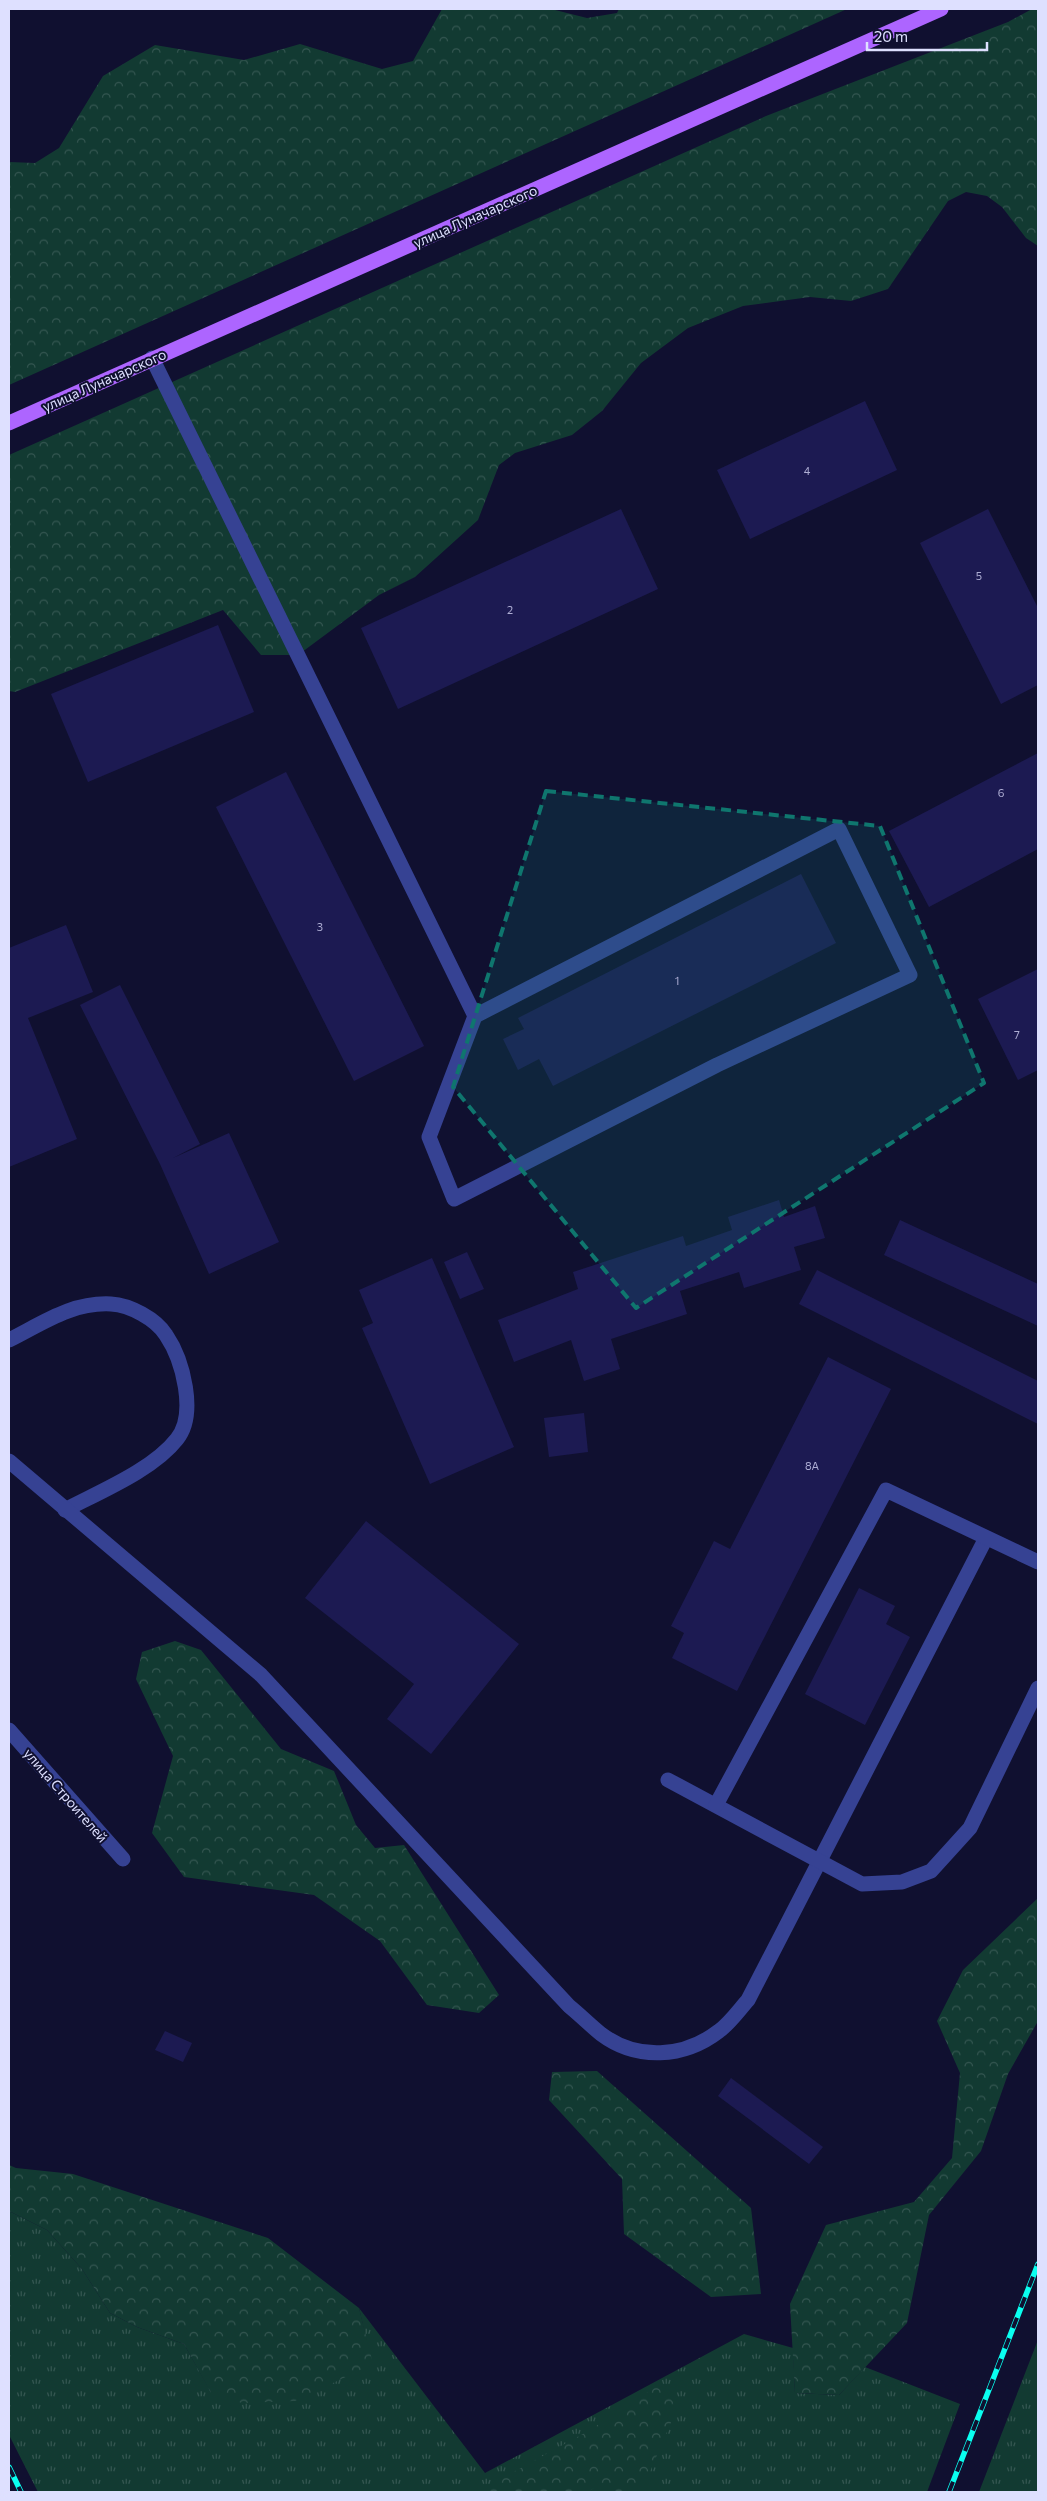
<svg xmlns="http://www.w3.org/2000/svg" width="1047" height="2501" font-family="Commissioner,sans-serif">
<defs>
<pattern id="grass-tufts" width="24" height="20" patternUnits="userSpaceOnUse" patternTransform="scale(1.25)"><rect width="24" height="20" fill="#123a32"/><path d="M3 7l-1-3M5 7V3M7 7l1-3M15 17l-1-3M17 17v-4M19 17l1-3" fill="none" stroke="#345651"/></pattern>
<pattern id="forest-crowns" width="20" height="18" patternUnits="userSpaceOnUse" patternTransform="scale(1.25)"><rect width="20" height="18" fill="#123a32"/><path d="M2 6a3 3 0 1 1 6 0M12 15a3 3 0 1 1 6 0" fill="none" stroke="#345651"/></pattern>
</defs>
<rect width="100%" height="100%" fill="#101030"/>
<!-- grass -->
<g fill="url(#grass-tufts)">
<path d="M 9,2211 L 47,2230 L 82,2269 L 110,2313 L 137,2327 L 184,2344 L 211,2392 L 372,2364 L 359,2308 L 485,2473 L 744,2334 L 793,2348 L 795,2393 L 839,2395 L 865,2367 L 960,2404 L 927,2492 L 38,2492 L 9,2435 Z"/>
<path d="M 1038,2339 L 1038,2492 L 979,2492 L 1036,2345 Z"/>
</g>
<!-- forest -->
<g fill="url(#forest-crowns)">
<path d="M 442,9 L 551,9 L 587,18 L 617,13 L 619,9 L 847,9 L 9,385 L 9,162 L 35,163 L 59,148 L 103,76 L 155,45 L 244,60 L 300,44 L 382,69 L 413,61 Z"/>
<path d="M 1032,9 L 1038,9 L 1038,246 L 1026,238 L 1002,207 L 987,196 L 966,192 L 948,201 L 888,289 L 851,301 L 810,297 L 743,306 L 688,328 L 641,363 L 602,411 L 572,435 L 515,453 L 499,465 L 478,520 L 415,577 L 379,595 L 298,655 L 261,655 L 223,610 L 15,692 L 9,691 L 9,455 L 766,116 L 1008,22 Z"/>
<path d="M 175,1641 L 201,1650 L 281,1749 L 334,1771 L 356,1825 L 375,1848 L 404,1845 L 499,1995 L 479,2013 L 427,2005 L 380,1941 L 314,1895 L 184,1877 L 152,1833 L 173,1756 L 136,1679 L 142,1652 Z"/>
<path d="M 1038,1898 L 1038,2021 L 1008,2074 L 981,2151 L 929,2215 L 907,2323 L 839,2395 L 795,2393 L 790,2304 L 826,2225 L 914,2202 L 952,2158 L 960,2073 L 937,2021 L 963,1970 Z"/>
<path d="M 597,2071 L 751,2208 L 761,2294 L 711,2297 L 624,2234 L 622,2179 L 549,2100 L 552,2072 Z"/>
<path d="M 9,2165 L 16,2168 L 73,2174 L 268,2238 L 359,2308 L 373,2364 L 295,2401 L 242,2403 L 211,2393 L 184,2344 L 137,2327 L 110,2313 L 82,2269 L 47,2230 L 9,2211 Z"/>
<path d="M 657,2386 L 678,2406 L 646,2481 L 630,2492 L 615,2492 L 600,2485 L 587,2492 L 485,2492 L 488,2486 L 590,2430 Z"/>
</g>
<!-- building -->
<g fill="#1c1a52">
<path d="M 865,401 L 897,470 L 750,539 L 717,470 Z"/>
<path d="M 621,509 L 658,589 L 398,709 L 361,628 Z"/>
<path d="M 988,509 L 1038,608 L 1038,685 L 1001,704 L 920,543 Z"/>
<path d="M 218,625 L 254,712 L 88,782 L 51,694 Z"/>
<path d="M 1038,753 L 1038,849 L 929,907 L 889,831 Z"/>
<path d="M 286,772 L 424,1046 L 354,1081 L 216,807 Z"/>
<path d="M 801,874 L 836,943 L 553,1086 L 539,1059 L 518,1070 L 503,1039 L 524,1029 L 518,1018 Z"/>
<path d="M 66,925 L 93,992 L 28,1018 L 77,1139 L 9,1167 L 9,948 Z"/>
<path d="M 1038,969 L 1038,1070 L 1018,1080 L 978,999 Z"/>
<path d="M 120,985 L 200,1144 L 173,1158 L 229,1133 L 279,1242 L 209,1274 L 160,1164 L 80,1005 Z"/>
<path d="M 779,1200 L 784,1217 L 815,1206 L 825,1238 L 794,1247 L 801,1270 L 744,1288 L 739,1272 L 680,1291 L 687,1314 L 611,1339 L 620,1369 L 584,1381 L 571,1340 L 514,1362 L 498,1320 L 578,1289 L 573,1272 L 683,1236 L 686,1246 L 732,1230 L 728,1217 Z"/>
<path d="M 900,1220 L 1038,1284 L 1038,1326 L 884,1255 Z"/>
<path d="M 467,1252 L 484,1289 L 460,1299 L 444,1262 Z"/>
<path d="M 432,1258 L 514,1447 L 430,1484 L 362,1328 L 373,1323 L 359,1290 Z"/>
<path d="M 817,1270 L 1038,1381 L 1038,1424 L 799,1304 Z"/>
<path d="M 828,1357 L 891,1389 L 737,1691 L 672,1658 L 684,1633 L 671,1626 L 714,1541 L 730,1549 Z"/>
<path d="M 584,1413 L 588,1452 L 549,1457 L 544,1418 Z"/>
<path d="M 366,1521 L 519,1644 L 431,1754 L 387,1719 L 414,1684 L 305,1598 Z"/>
<path d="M 859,1588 L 895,1606 L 886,1624 L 910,1637 L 865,1725 L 805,1694 Z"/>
<path d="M 165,2031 L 192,2043 L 183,2062 L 155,2050 Z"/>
<path d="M 731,2078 L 823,2147 L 809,2164 L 718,2096 Z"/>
</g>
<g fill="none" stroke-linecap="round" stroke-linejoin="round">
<!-- minor -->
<g stroke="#364293" stroke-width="15">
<path d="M 152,358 L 475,1016 L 429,1137 L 454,1199 L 717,1065 L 910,975 L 839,829 L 475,1016"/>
<path d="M 9,1340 C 43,1323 72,1302 111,1304 C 130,1305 156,1319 166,1335 C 183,1360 197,1414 177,1439 C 153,1470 99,1492 65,1510"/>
<path d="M 9,1461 L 261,1675 L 569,2006 C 580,2015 590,2025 601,2034 C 637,2061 684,2058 719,2031 C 730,2023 739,2010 748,2000 L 986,1538"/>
<path d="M 9,1730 L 123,1859"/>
<path d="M 668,1780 L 862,1884 L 902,1882 L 931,1871 L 970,1828 L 1038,1688"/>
<path d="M 716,1805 L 886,1490 L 1038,1562"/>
</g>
<!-- major -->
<path stroke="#ad65ff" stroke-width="15" d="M 9,423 L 941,9"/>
<defs>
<g id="rail">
<path d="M 9,2467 L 21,2492"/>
<path d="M 949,2492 L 1038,2264"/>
</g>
</defs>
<!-- rail casing -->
<use href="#rail" stroke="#0afff0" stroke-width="5.5"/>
<!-- rail -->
<use href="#rail" stroke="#101030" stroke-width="4" stroke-dasharray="11" stroke-linecap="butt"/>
</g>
<!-- marked area -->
<path fill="#0f766e" fill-opacity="0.2" stroke="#0f766e" stroke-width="4" stroke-dasharray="10 6" stroke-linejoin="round" d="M 546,791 L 880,826 L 984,1083 L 636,1308 L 453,1087 Z"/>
<g text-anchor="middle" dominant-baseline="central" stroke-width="4" stroke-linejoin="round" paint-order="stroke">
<!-- number labels -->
<g font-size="11" fill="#aeaed4">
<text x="807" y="470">4</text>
<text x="979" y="575">5</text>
<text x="510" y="609">2</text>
<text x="1001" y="792">6</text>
<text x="320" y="926">3</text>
<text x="677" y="980">1</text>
<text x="1017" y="1034">7</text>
<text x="812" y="1465">8А</text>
</g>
<!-- street labels -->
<g font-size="14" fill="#dee0ff" stroke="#101030">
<text transform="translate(475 216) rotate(-24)">улица Луначарского</text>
<text transform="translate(104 380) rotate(-24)">улица Луначарского</text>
<text transform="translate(66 1795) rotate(49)">улица Строителей</text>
</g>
</g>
<!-- border -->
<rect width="1047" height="2501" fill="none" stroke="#dee0ff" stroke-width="20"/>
<!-- scale -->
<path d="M867 42v8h120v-8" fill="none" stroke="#dee0ff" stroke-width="2.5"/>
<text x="874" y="42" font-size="15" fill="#dee0ff" stroke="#101030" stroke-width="4" paint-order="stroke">20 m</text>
</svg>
